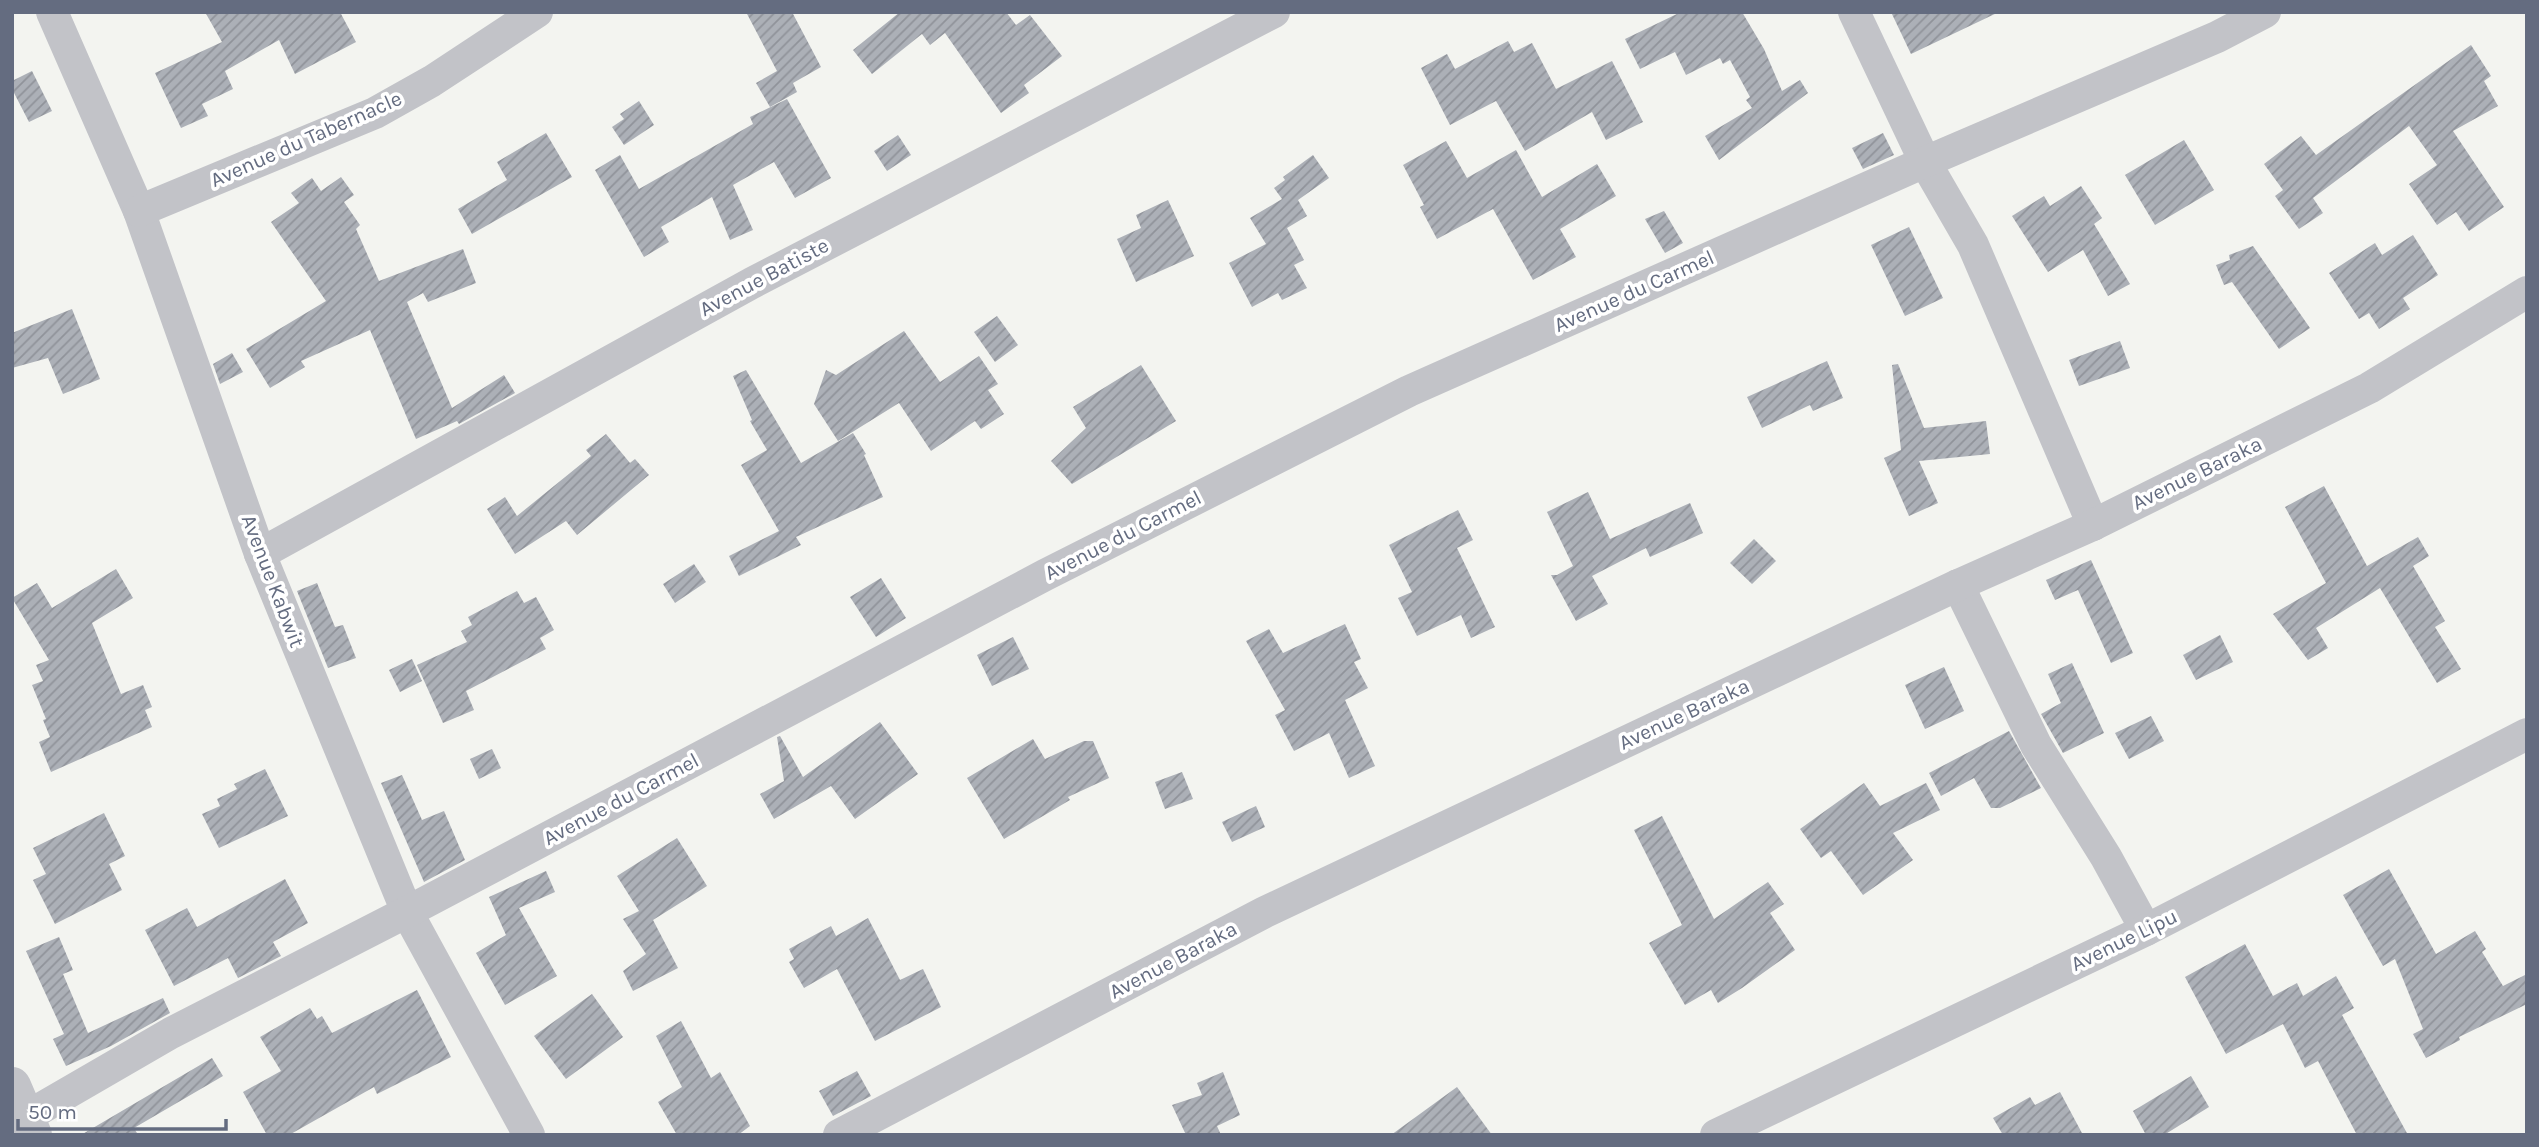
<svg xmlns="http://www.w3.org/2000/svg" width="2539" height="1147" font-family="Karla,sans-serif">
<defs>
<pattern id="building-hatch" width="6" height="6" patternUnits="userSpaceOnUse" patternTransform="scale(1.75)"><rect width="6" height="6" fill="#acb0b7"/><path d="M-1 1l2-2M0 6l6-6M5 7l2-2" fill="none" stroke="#90939a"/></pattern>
</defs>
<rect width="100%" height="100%" fill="#f3f4f0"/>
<!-- building -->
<g fill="url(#building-hatch)">
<path d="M 205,12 L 340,12 L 356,42 L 295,74 L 279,40 L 225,71 L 233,89 L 202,104 L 208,116 L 181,128 L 155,73 L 222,42 Z"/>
<path d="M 746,12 L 792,12 L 821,67 L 793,83 L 797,92 L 770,107 L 756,83 L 777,71 Z"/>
<path d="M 900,12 L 1006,12 L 1016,25 L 1030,15 L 1062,56 L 1024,85 L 1029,93 L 1001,113 L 945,33 L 930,45 L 922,34 L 872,74 L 853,50 Z"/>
<path d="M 1681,12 L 1742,12 L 1764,49 L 1782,91 L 1800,80 L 1808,93 L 1719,160 L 1705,136 L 1752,108 L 1746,100 L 1750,97 L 1730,60 L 1723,64 L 1720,58 L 1686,75 L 1675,52 L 1640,69 L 1625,39 Z"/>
<path d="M 1891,12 L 1999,12 L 1911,54 Z"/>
<path d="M 1508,41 L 1514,52 L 1532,43 L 1556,89 L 1612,61 L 1643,122 L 1606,140 L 1592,112 L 1525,151 L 1496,101 L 1450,125 L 1421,68 L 1447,54 L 1455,69 Z"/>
<path d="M 2471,45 L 2491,76 L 2484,81 L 2498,106 L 2453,131 L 2504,207 L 2469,231 L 2456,212 L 2437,225 L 2409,184 L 2437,165 L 2409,126 L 2313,198 L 2323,213 L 2299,229 L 2275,196 L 2283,190 L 2264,164 L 2301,136 L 2316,155 Z"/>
<path d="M 32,71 L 52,111 L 29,122 L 12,89 L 12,81 Z"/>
<path d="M 787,99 L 831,178 L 795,198 L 774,162 L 733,185 L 753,230 L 730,240 L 712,197 L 661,227 L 669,242 L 644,257 L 595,170 L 620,155 L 639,189 L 753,124 L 750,117 Z"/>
<path d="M 639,101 L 654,125 L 624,145 L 612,127 L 624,119 L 620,114 Z"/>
<path d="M 546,133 L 572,177 L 472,234 L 458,209 L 507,180 L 497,162 Z"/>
<path d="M 1883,133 L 1894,155 L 1863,169 L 1852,148 Z"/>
<path d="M 898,135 L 911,155 L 887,171 L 874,151 Z"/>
<path d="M 2184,140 L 2214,190 L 2155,225 L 2125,175 Z"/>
<path d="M 1446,141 L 1467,178 L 1516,150 L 1542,197 L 1597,164 L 1616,196 L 1560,229 L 1576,257 L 1533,280 L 1493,209 L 1437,239 L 1420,207 L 1424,205 L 1403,165 Z"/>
<path d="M 1313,155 L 1329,178 L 1298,200 L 1307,216 L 1287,228 L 1304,260 L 1294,265 L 1307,288 L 1282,300 L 1278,293 L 1252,307 L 1229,263 L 1266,244 L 1250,218 L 1282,199 L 1274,188 L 1285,180 L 1283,177 Z"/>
<path d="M 341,177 L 354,195 L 344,202 L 360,225 L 356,229 L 379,281 L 463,249 L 476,283 L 428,302 L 423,293 L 407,302 L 452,408 L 504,375 L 515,393 L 459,424 L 457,421 L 416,439 L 370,330 L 301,361 L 305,367 L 270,388 L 246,349 L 326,301 L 271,222 L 299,203 L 291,193 L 312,178 L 321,191 Z"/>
<path d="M 2081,186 L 2102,218 L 2094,224 L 2130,284 L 2108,296 L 2083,250 L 2048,272 L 2012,216 L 2044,196 L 2050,206 Z"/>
<path d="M 1168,200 L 1194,256 L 1136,282 L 1117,239 L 1141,228 L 1136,215 Z"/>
<path d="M 1664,211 L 1683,243 L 1665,253 L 1645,219 Z"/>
<path d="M 1909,227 L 1943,298 L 1905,316 L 1871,245 Z"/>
<path d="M 2413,235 L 2438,275 L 2403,298 L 2410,309 L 2379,329 L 2369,313 L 2359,319 L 2329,273 L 2375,243 L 2382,255 Z"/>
<path d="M 2253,246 L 2310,328 L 2279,349 L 2232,282 L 2224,285 L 2216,265 L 2230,260 L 2229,255 Z"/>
<path d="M 72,309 L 100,379 L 63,394 L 48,358 L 12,368 L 12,333 Z"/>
<path d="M 997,316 L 1018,345 L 995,362 L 974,332 Z"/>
<path d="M 904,331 L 940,382 L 979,356 L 998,384 L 988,390 L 1004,414 L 981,429 L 975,421 L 931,451 L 899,403 L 838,441 L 814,404 L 826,370 L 836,375 Z"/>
<path d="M 2120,341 L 2130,368 L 2079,386 L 2069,360 Z"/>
<path d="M 232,353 L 243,372 L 220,384 L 213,364 Z"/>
<path d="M 1827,361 L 1843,398 L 1813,411 L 1810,405 L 1762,428 L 1747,397 Z"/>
<path d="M 1898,364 L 1924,428 L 1986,421 L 1990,454 L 1919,461 L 1938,503 L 1909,516 L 1884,458 L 1901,450 L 1892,365 Z"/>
<path d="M 1141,365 L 1176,421 L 1072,484 L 1051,461 L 1086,428 L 1073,407 Z"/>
<path d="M 746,370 L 801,463 L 853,433 L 866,454 L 864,455 L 883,497 L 796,537 L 801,545 L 739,576 L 729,556 L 779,531 L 741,465 L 767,450 L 750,421 L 752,420 L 733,376 Z"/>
<path d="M 606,434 L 630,463 L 635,459 L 649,475 L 577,535 L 566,521 L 515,554 L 487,509 L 505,497 L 517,516 L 591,456 L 586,450 Z"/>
<path d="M 2324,486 L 2367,566 L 2418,537 L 2429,556 L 2413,566 L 2445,621 L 2435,627 L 2461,669 L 2437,683 L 2380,588 L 2316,628 L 2328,648 L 2308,660 L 2273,614 L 2326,583 L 2285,507 Z"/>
<path d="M 1588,492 L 1610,539 L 1690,503 L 1703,533 L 1650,557 L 1646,548 L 1592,576 L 1608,604 L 1576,621 L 1551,575 L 1557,575 L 1573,566 L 1547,512 Z"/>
<path d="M 1458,510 L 1473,540 L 1457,548 L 1495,627 L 1471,638 L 1461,615 L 1417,636 L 1398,598 L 1412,592 L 1389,545 Z"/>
<path d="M 1754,539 L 1776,561 L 1752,584 L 1730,563 Z"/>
<path d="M 2091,560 L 2133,653 L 2111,663 L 2078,590 L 2055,600 L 2046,580 Z"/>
<path d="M 694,564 L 706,582 L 675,603 L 663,584 Z"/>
<path d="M 116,569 L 133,598 L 92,623 L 121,694 L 143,685 L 152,707 L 145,710 L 152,727 L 51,772 L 39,742 L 50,737 L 43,720 L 46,719 L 32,685 L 43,681 L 36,665 L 49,660 L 12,598 L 37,583 L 52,608 Z"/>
<path d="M 881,578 L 906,618 L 876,637 L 850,597 Z"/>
<path d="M 317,583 L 335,627 L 343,625 L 356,658 L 328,668 L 297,591 Z"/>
<path d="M 517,591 L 524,603 L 536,597 L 554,630 L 540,638 L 546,649 L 466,691 L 474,710 L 443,723 L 417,665 L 467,642 L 461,631 L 472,625 L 468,617 Z"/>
<path d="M 1345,624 L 1361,659 L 1354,662 L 1368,688 L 1345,700 L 1375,766 L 1349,778 L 1329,733 L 1294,751 L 1275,715 L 1285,710 L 1246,641 L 1269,629 L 1283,653 Z"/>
<path d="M 2220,635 L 2233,662 L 2196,680 L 2183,655 Z"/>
<path d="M 1013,637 L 1029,669 L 992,686 L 977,655 Z"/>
<path d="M 412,659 L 422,681 L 400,692 L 389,670 Z"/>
<path d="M 2072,663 L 2104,733 L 2063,753 L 2041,714 L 2061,703 L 2048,674 Z"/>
<path d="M 1944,667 L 1964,711 L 1925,729 L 1905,685 Z"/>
<path d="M 2151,716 L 2164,741 L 2129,759 L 2115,733 Z"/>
<path d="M 880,722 L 918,774 L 855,819 L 831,786 L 774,819 L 760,794 L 784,781 L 777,737 L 780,736 L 803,777 Z"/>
<path d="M 2009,731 L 2041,788 L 2000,808 L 1991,808 L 1974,778 L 1941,796 L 1929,773 Z"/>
<path d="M 1033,739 L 1045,759 L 1084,741 L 1093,741 L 1109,778 L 1068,797 L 1070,800 L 1004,839 L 967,778 Z"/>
<path d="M 492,749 L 501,768 L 479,779 L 470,759 Z"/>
<path d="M 265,769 L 288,816 L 219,848 L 202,814 L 220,806 L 217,799 L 237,789 L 234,784 Z"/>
<path d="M 1182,772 L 1193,799 L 1165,809 L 1155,782 Z"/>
<path d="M 402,775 L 422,820 L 444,811 L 465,860 L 424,882 L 381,783 Z"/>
<path d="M 1864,783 L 1880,806 L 1926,783 L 1940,810 L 1893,833 L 1913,860 L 1863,895 L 1831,851 L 1821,858 L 1800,829 Z"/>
<path d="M 1256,806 L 1265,827 L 1232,842 L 1222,822 Z"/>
<path d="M 104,813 L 125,856 L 109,864 L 122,890 L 55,924 L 33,880 L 46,874 L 33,848 Z"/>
<path d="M 1662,816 L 1714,919 L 1768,882 L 1784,904 L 1770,913 L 1795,950 L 1742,988 L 1718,1003 L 1711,990 L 1685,1005 L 1649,943 L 1682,925 L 1634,830 Z"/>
<path d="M 677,838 L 707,886 L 653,920 L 678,968 L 633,991 L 623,971 L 646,954 L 623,919 L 639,911 L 617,876 Z"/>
<path d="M 2389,869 L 2436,954 L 2475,931 L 2486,949 L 2482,952 L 2503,986 L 2527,974 L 2527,1004 L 2459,1037 L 2460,1040 L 2426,1058 L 2413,1034 L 2423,1029 L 2395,959 L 2383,966 L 2343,895 Z"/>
<path d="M 546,871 L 555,892 L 519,908 L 557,976 L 505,1005 L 476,953 L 506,935 L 489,897 Z"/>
<path d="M 285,879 L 308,923 L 273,942 L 281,956 L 238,978 L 228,958 L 174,986 L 145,930 L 187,908 L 197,927 Z"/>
<path d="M 868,918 L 900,980 L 923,969 L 941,1007 L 875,1041 L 837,969 L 804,988 L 789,962 L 794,959 L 789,949 L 831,926 L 836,936 Z"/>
<path d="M 59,937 L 73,970 L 63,974 L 88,1033 L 163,998 L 170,1013 L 111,1046 L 66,1066 L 53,1039 L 64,1034 L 26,951 Z"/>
<path d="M 2245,944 L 2273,996 L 2297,983 L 2303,996 L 2336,976 L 2354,1008 L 2342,1015 L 2408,1135 L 2357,1135 L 2318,1061 L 2305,1068 L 2283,1024 L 2226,1054 L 2185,977 Z"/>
<path d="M 417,990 L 451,1057 L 377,1094 L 374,1087 L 289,1135 L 267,1135 L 243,1092 L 281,1071 L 260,1037 L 310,1008 L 317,1019 L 322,1016 L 332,1033 Z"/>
<path d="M 592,994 L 623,1037 L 566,1079 L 534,1036 Z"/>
<path d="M 681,1021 L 711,1078 L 720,1072 L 750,1126 L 738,1135 L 677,1135 L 658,1102 L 682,1087 L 656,1036 Z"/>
<path d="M 212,1058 L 223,1076 L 134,1128 L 138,1135 L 81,1135 Z"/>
<path d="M 857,1071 L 871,1096 L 833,1116 L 819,1091 Z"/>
<path d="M 1223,1072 L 1240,1115 L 1217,1126 L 1221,1135 L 1186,1135 L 1172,1105 L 1202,1095 L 1197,1083 Z"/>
<path d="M 2191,1076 L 2209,1107 L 2164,1135 L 2146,1135 L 2133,1111 Z"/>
<path d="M 1457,1087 L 1492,1135 L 1391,1135 Z"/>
<path d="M 2060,1092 L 2083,1135 L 2003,1135 L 1993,1118 L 2030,1097 L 2035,1105 Z"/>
</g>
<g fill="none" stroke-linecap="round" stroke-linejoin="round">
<!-- minor -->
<g stroke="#c2c3c8" stroke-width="32">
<path d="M 52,12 L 139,211 L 260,554 L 407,912 L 529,1135"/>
<path d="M 1854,12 L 1925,162 L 1973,245 L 2093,525"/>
<path d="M 139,211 L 375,113 L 432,81 L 537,12"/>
<path d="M 260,554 L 752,283 L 1274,12"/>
<path d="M 1958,585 L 2036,745 L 2106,857 L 2146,930"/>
<path d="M 12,1122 L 26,1117 L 171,1033 L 407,912 L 1045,575 L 1409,391 L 1925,162 L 2217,37 L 2265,12"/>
<path d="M 839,1135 L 1265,912 L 1958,585 L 2093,525 L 2369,388 L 2527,292"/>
<path d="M 1716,1135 L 2146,930 L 2527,734"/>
</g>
<!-- tertiary -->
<path stroke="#c2c3c8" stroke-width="38" d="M 12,1086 L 33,1135"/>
</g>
<g text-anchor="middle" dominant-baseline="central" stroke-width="7" stroke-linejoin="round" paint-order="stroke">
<!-- street labels -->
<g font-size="21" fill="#646c80" stroke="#fff">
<text transform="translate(306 139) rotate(-24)">Avenue du Tabernacle</text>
<text transform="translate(764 277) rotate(-28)">Avenue Batiste</text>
<text transform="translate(1634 291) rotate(-24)">Avenue du Carmel</text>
<text transform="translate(2197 473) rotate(-26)">Avenue Baraka</text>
<text transform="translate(1123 535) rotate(-27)">Avenue du Carmel</text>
<text transform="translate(273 581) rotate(69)">Avenue Kabwit</text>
<text transform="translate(1684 714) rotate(-25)">Avenue Baraka</text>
<text transform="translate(621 799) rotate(-28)">Avenue du Carmel</text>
<text transform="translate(2124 940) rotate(-26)">Avenue Lipu</text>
<text transform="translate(1173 960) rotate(-28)">Avenue Baraka</text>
</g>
</g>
<!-- border -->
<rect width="2539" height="1147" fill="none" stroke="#646c80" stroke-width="28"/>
<!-- scale -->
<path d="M18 1119v10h208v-10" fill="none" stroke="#646c80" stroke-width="3.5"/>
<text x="28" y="1119" font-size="21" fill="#646c80" stroke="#ffffff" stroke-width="5" paint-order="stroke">50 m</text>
</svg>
